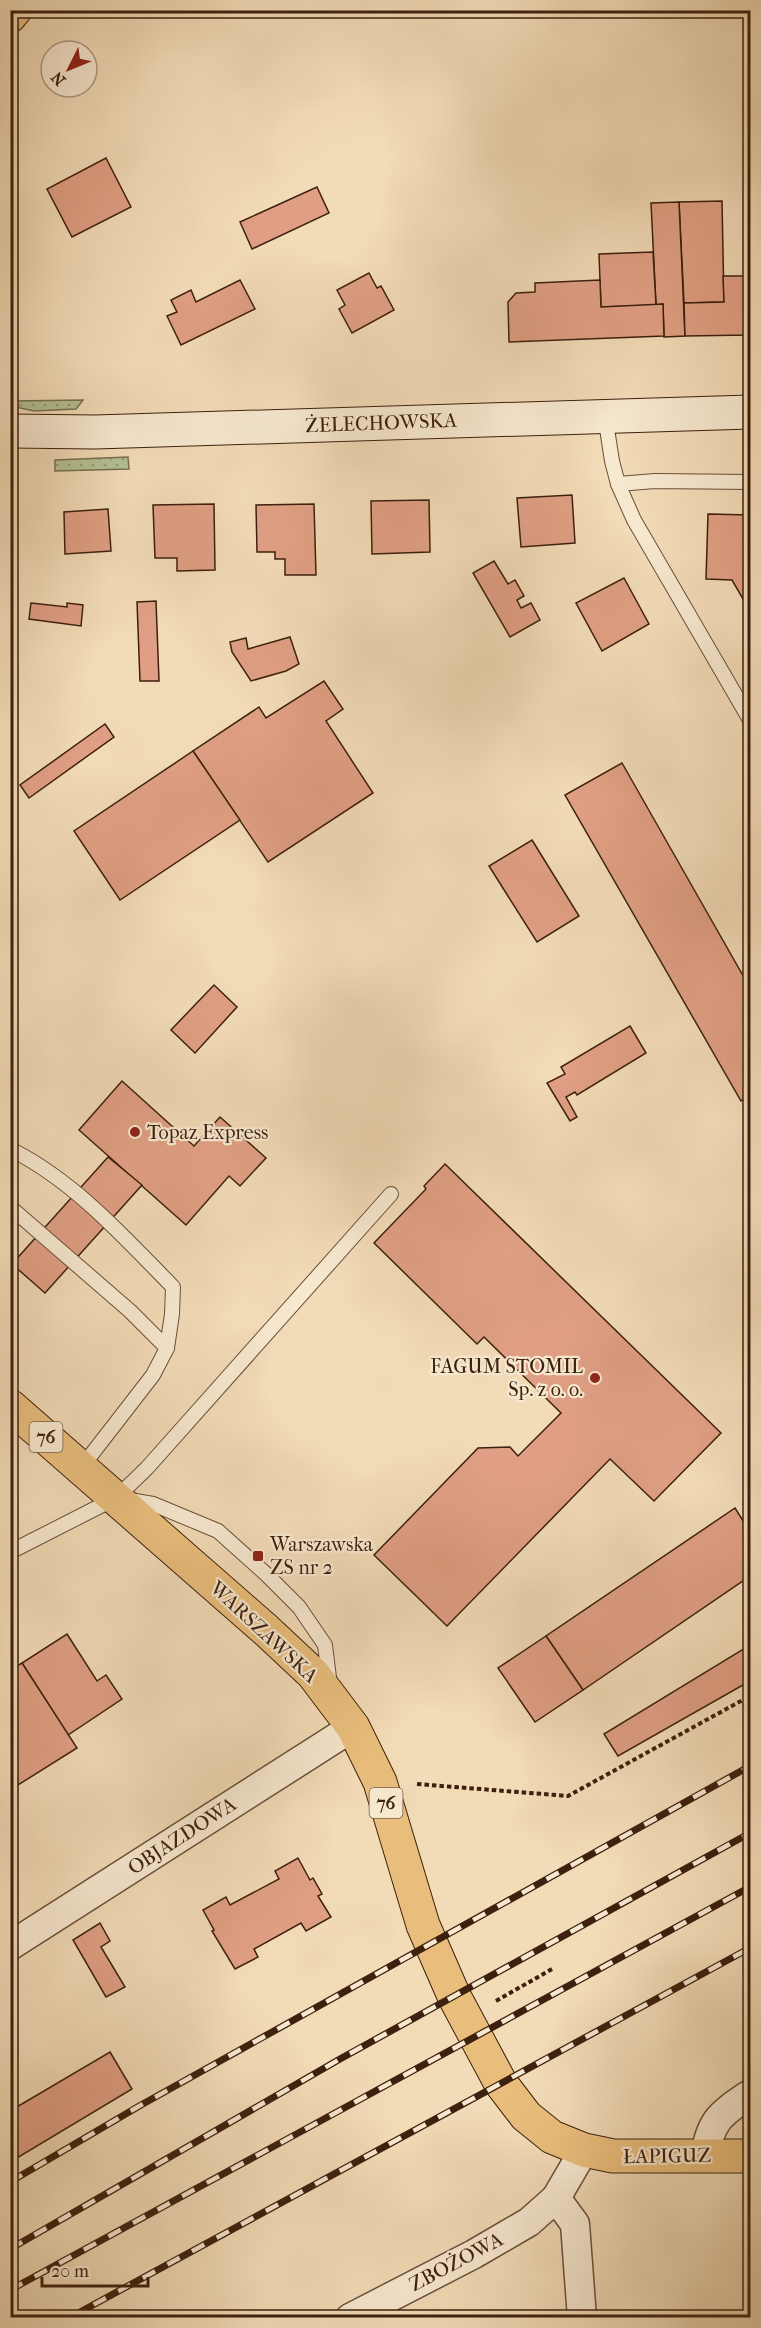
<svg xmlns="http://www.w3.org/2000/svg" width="761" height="2328" font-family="'IM FELL French Canon',serif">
<defs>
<pattern id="grass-dots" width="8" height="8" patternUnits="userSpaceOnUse" patternTransform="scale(1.5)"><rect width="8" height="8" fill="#b4c193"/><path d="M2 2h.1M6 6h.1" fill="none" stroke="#949c76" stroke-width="1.8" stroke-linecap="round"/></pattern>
</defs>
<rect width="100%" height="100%" fill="#f2dbb7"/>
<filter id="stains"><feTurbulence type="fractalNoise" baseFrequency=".00333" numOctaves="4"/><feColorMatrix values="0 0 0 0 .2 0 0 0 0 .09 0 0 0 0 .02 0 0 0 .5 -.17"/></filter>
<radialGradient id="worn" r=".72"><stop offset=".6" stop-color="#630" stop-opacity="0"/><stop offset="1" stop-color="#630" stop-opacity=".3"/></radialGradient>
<!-- grass -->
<g fill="url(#grass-dots)" stroke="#787050" stroke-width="1.5">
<path d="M 83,400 L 76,409 L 34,411 L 11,406 L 11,401 Z"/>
<path d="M 128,457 L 129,469 L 55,471 L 55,460 Z"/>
</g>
<!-- building -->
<g fill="#e09f84" stroke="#3d200d" stroke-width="1.5">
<path d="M 106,158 L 131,207 L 72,237 L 47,189 Z"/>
<path d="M 317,187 L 329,213 L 252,249 L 240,222 Z"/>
<path d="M 722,201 L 724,302 L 684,303 L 679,202 Z"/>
<path d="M 679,202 L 685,336 L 664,337 L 663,304 L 656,305 L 651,203 Z"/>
<path d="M 653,252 L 656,305 L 601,307 L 599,254 Z"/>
<path d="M 369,273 L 377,288 L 381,286 L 394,310 L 352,333 L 339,309 L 345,305 L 337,290 Z"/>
<path d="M 723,276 L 750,276 L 750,335 L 685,336 L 684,303 L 724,302 Z"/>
<path d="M 240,280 L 255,309 L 181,345 L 167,316 L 177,312 L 171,300 L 191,290 L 196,302 Z"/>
<path d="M 600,280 L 601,307 L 663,304 L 664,336 L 509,342 L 508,302 L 516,293 L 535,292 L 535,283 Z"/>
<path d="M 572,495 L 575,543 L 521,547 L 517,498 Z"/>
<path d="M 429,500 L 430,552 L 372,554 L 371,501 Z"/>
<path d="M 214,504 L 215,570 L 177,571 L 177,558 L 155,558 L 153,505 Z"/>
<path d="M 314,504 L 316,575 L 285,575 L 285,559 L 275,559 L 275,552 L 257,552 L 256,505 Z"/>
<path d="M 108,509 L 111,551 L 65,554 L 64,512 Z"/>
<path d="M 708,514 L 750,515 L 750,611 L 732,580 L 706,579 Z"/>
<path d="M 494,561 L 508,584 L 515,580 L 524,596 L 517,600 L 521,608 L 531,603 L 540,620 L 510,637 L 473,573 Z"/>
<path d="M 624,578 L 649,624 L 602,651 L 576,603 Z"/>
<path d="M 156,601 L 159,681 L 140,681 L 137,602 Z"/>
<path d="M 31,603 L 67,607 L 67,603 L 83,605 L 81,626 L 29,619 Z"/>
<path d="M 290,637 L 299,664 L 286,671 L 251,681 L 232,652 L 230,642 L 246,638 L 248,649 Z"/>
<path d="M 324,681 L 343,709 L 326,721 L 373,793 L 268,862 L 193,751 L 259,707 L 266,718 Z"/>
<path d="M 105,724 L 114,737 L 29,798 L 20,785 Z"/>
<path d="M 193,751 L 240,820 L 120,900 L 74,831 Z"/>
<path d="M 622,763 L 750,988 L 750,1096 L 741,1101 L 565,795 Z"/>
<path d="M 532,840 L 579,916 L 537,942 L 489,866 Z"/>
<path d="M 214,985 L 237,1007 L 195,1053 L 171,1030 Z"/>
<path d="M 630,1026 L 646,1053 L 577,1095 L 575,1092 L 566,1097 L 577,1117 L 570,1121 L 547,1083 L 565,1074 L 561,1067 Z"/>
<path d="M 122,1081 L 194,1146 L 220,1117 L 266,1158 L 240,1186 L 229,1176 L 186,1225 L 79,1130 Z"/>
<path d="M 108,1157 L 142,1185 L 45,1293 L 12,1264 Z"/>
<path d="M 445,1164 L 721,1433 L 654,1501 L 610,1459 L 447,1626 L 374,1555 L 478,1448 L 510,1447 L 518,1456 L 561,1413 L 484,1337 L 477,1344 L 374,1243 L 426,1189 L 424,1186 Z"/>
<path d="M 750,1499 L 750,1515 L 743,1504 Z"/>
<path d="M 735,1508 L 750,1532 L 750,1576 L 583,1690 L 546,1636 Z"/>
<path d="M 67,1634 L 97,1681 L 106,1675 L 122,1699 L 68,1735 L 22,1663 Z"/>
<path d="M 546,1636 L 583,1690 L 535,1722 L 498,1668 Z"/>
<path d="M 750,1645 L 750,1681 L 618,1756 L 604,1734 Z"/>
<path d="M 22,1663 L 77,1748 L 10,1790 L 10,1670 Z"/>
<path d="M 298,1858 L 310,1880 L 313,1878 L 322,1894 L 318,1896 L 331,1917 L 306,1931 L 301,1923 L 254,1949 L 258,1957 L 235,1969 L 212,1931 L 214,1930 L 203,1910 L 226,1897 L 230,1905 L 279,1879 L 275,1871 Z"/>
<path d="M 100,1923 L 110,1941 L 101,1947 L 125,1987 L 106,1997 L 73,1940 Z"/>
<path d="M 110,2052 L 132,2089 L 17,2158 L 10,2147 L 10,2111 Z"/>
</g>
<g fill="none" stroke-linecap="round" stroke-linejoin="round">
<defs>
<g id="lane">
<path d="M 605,416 L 612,461 L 618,484 L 634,520 L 750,720"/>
<path d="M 618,484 L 655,481 L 750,482"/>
<path d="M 10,1152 L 14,1151 C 76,1183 125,1238 173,1287 L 172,1314 L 167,1348 L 153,1375 L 81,1468"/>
<path d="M 10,1207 L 130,1311 L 167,1348"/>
<path d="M 130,1500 L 153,1504 L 218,1531 L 266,1574 L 299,1607 L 325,1645 L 330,1686"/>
<path d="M 10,1552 L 116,1498 L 147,1468 L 391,1194"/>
</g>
<g id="street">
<path d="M 10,1946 L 353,1727"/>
<path d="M 705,2155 C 711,2119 722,2113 750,2094"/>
<path d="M 556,2198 L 575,2224 L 582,2318"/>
<path d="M 350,2318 L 474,2254 L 529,2222 L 556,2198 L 584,2150"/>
</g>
<path id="secondary" d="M 10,431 L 95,432 L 750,412"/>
<g id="primary">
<path d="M 10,16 L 15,10"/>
<path d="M 10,1406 L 266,1630 L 313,1674 L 353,1727 L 380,1782 L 423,1925 L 454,1996 L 500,2082 L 526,2116 L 552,2137 L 584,2150 L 613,2156 L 750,2156"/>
</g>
</defs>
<!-- lane casing -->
<use href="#lane" stroke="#6a4f38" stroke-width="16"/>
<!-- street casing -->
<use href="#street" stroke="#6a4f38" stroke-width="31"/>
<!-- secondary casing -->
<use href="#secondary" stroke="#3d200d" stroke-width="35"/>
<!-- primary casing -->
<use href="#primary" stroke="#3d200d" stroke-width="35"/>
<!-- path -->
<g stroke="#3d200d" stroke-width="4" stroke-dasharray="4.5 3" stroke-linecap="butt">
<path d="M 417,1784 L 568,1796 L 750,1696"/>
<path d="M 496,2001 L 552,1969"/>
</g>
<!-- lane -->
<use href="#lane" stroke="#f7e8d0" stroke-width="14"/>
<!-- street -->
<use href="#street" stroke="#f7e8d0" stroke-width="28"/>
<!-- secondary -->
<use href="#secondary" stroke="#f7e8d0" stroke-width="33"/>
<!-- primary -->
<use href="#primary" stroke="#e9be7c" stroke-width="33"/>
<defs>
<g id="rail">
<path d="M 10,2182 L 141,2105 L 750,1766"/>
<path d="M 10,2249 L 340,2059 L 750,1833"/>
<path d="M 10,2290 L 750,1887"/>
<path d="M 69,2318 L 750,1948"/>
</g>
</defs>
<!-- rail casing -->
<use href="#rail" stroke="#3d200d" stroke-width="7"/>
<!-- rail -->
<use href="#rail" stroke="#f7e8d0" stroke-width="4.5" stroke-dasharray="14" stroke-linecap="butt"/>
</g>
<!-- markers -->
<g fill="#8f2418" stroke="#f7e8d0" stroke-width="2">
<circle cx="135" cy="1132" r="6"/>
<circle cx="595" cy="1378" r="6"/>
<rect x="252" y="1550" width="12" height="12" rx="3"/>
</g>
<g text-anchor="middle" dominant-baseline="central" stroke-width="4.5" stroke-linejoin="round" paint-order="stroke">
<!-- shield labels -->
<g fill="#f7e8d0" stroke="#755c48" stroke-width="1.5">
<rect x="29.5" y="1422" width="33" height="30" rx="4.5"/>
<rect x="369.5" y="1788" width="33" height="30" rx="4.5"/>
</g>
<g font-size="18" font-weight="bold" fill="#3d200d">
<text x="46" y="1437">76</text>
<text x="386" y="1803">76</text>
</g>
<!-- street labels -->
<g font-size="20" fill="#3d200d" stroke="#f7e8d0">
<text transform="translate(381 423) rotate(-2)">ŻELECHOWSKA</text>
<text transform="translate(264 1632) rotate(43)">WARSZAWSKA</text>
<text transform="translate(182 1836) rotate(-33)">OBJAZDOWA</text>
<text transform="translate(667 2156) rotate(-1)">ŁAPIGUZ</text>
<text transform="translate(456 2262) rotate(-28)">ZBOŻOWA</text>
</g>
<!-- poi labels -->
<g font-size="20" fill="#3d200d" stroke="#f7e8d0" text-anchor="start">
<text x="147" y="1132">Topaz Express</text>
<text x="583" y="1366" text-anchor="end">FAGUM STOMIL<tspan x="583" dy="23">Sp. z o. o.</tspan></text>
<text x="270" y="1544">Warszawska<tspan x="270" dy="23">ZS nr 2</tspan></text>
</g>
</g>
<!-- margin -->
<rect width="761" height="2328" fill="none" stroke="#f2dbb7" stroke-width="36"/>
<rect x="12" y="12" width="737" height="2304" fill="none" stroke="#3d200d" stroke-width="3"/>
<rect x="18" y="18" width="725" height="2292" fill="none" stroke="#3d200d" stroke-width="1.5"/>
<!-- north arrow -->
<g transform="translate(69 69) rotate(227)"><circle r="28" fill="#f7e8d0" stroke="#ad9882" stroke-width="1.5"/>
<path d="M0-4.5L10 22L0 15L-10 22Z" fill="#8f2418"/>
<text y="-9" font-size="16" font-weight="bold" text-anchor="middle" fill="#3d200d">N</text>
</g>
<!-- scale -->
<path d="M42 2277v9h106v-9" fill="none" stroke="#3d200d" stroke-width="3"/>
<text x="51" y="2277" font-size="18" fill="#3d200d" stroke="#f7e8d0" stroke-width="4.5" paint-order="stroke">20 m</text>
<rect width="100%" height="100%" filter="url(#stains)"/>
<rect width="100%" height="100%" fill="url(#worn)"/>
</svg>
